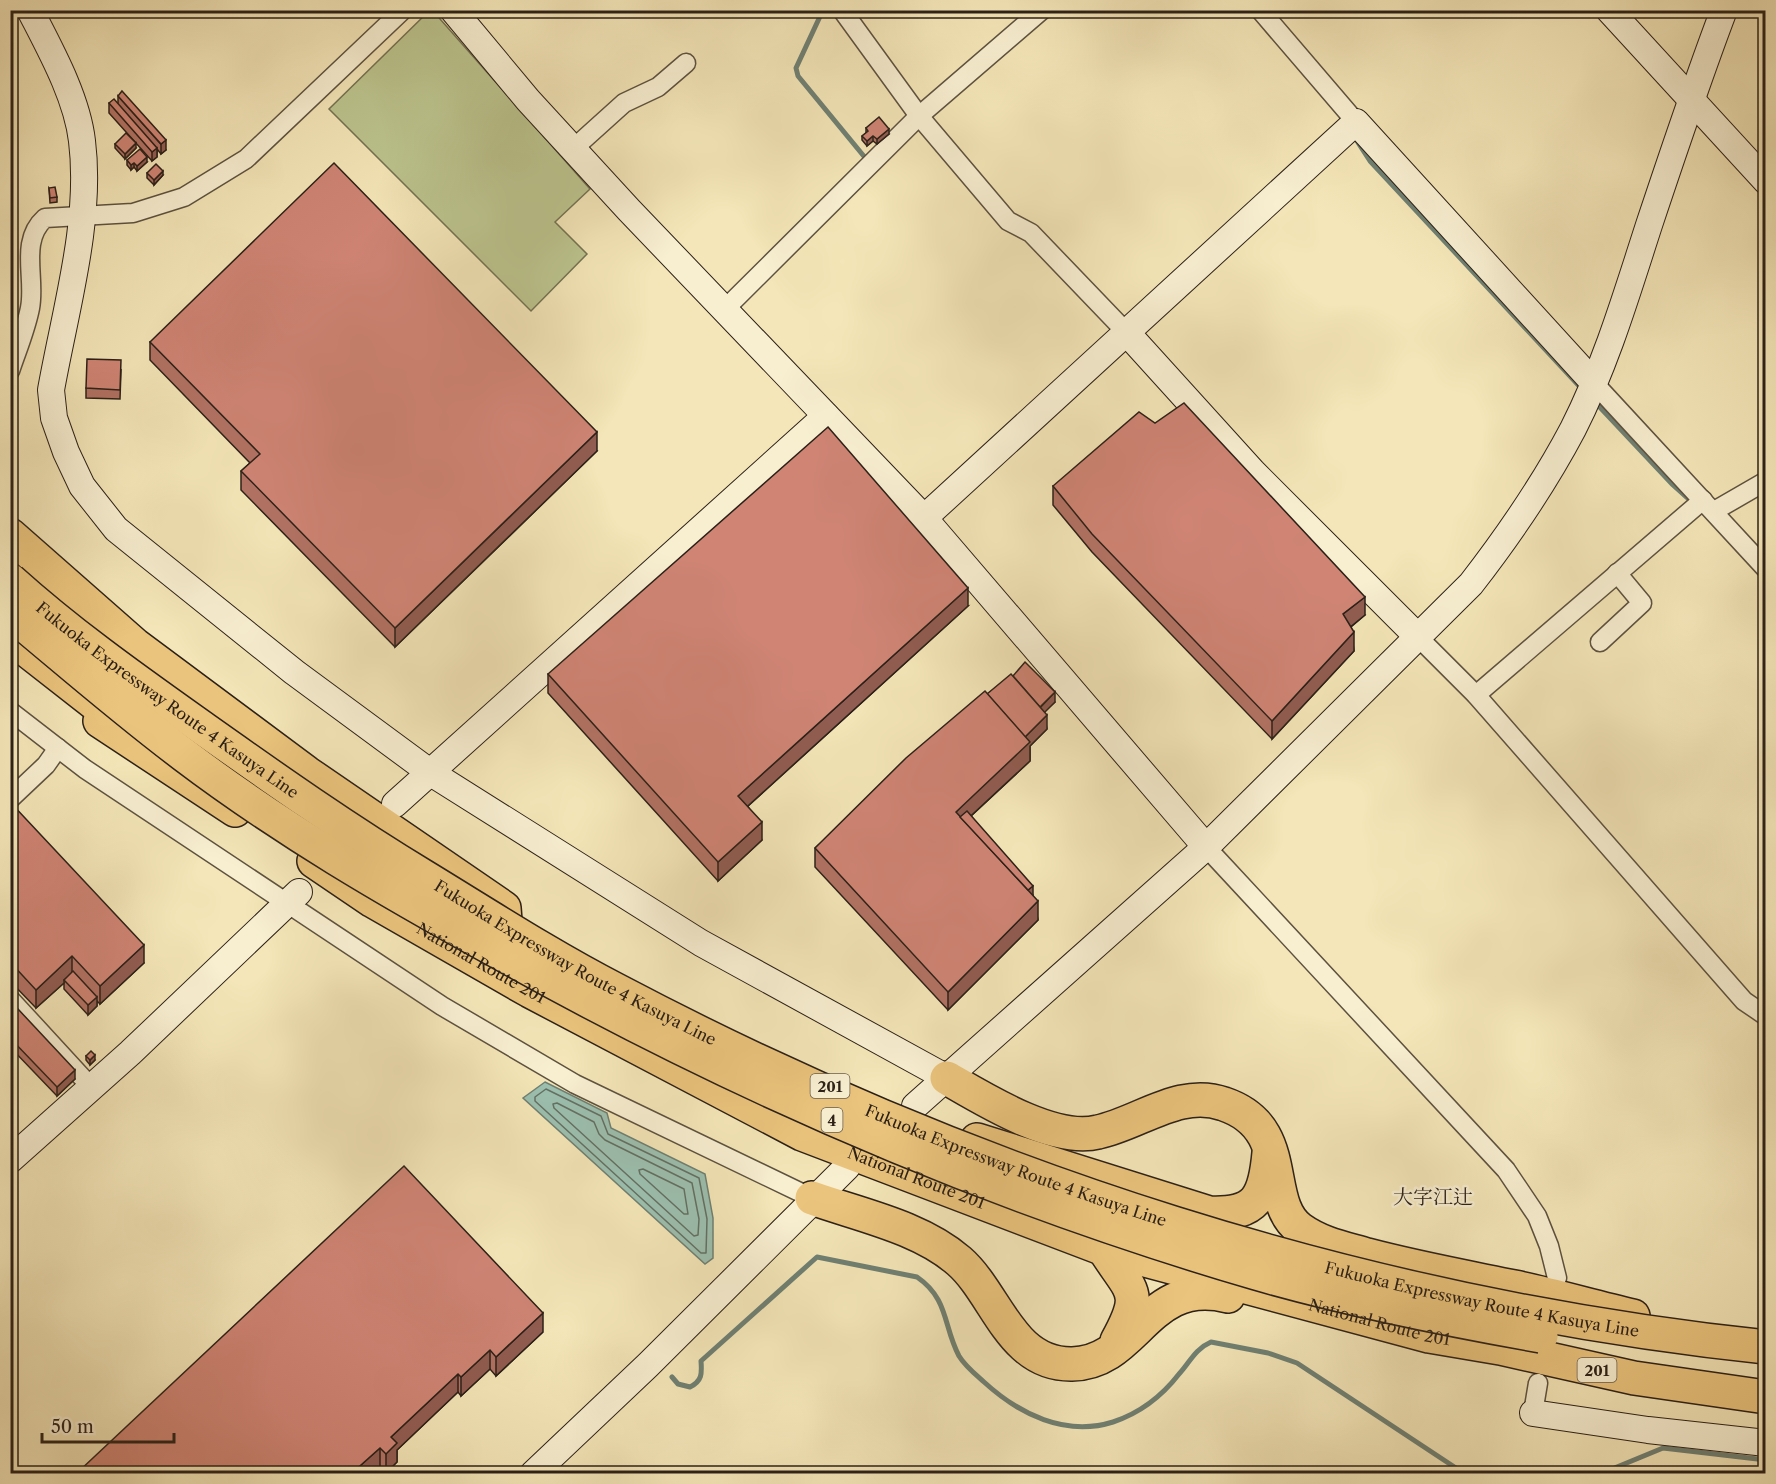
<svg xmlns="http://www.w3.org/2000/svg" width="1776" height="1484" font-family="'Libre Caslon Text','Noto Serif JP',serif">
<rect width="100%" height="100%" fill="#f4e6b8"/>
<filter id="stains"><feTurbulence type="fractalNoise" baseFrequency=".00333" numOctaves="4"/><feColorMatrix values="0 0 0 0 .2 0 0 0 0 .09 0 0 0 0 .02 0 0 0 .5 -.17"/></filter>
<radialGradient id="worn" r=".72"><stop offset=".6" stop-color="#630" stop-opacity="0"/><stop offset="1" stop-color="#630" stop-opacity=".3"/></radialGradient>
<!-- green -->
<path fill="#bcc48e" stroke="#747253" stroke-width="1.5" d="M 429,11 L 433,11 L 590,189 L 555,222 L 587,254 L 531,311 L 329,109 Z"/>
<!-- water -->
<path fill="#9cc0b0" stroke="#6f8073" stroke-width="1.5" d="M 545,1082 L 607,1113 L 611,1128 L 705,1174 L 713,1218 L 713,1258 L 705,1264 L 523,1098 Z"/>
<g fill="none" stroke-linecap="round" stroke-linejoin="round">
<!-- shore -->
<g stroke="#647064" stroke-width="1.5">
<path d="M 546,1089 L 601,1116 L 608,1134 L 699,1178 L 707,1219 L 706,1253 L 701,1253 L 535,1101 L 535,1097 Z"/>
<path d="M 557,1103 L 594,1122 L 599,1134 L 605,1140 L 692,1183 L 699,1219 L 698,1235 L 694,1236 L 554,1108 L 553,1104 Z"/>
<path d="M 643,1169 L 684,1189 L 688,1214 L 684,1214 L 640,1174 L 639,1170 Z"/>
</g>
<!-- stream -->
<g stroke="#6f8073" stroke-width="5">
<path d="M 823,10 L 796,68 L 798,76 L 867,160"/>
<path d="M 1357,141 L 1370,161 L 1582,389"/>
<path d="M 1595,402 L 1673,485 L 1693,503"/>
<path d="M 672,1377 L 678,1384 L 690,1387 C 702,1381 702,1374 701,1361 L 817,1257 L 917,1277 C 949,1299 943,1326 959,1356 C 965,1366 975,1374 984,1382 C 1019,1414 1065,1437 1113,1422 C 1140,1413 1162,1396 1179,1374 C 1190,1362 1195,1349 1211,1342 L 1268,1353 L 1297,1363 L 1465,1474"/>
<path d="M 1600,1474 L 1663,1448 L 1766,1460"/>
</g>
<defs>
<g id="street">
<path d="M 842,10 L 919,116 L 1008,221 L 1031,233 L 1127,333"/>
<path d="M 1260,10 L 1356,122"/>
<path d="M 573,149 L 624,103 L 658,87 L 686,63"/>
<path d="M 724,310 L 919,116 L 1042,10"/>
<path d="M 10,371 C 17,350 26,329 30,308 C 36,278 19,241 45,218 L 133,213 L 184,197 L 246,159 L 403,10"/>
<path d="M 1594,383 L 1766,569"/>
<path d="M 1714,511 L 1766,481"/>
<path d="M 1419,638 L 1476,695 L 1744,1001 L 1766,1016"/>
<path d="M 1600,642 L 1642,603 L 1617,573"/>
<path d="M 1476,695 L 1703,500"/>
<path d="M 10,711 L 85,769 L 442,1006 L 575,1084 L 812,1198"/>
<path d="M 10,799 L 46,765 L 58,748"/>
<path d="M 1206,847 L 1506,1170 L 1537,1216 L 1549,1246 L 1557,1278"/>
<path d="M 10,999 L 91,1087"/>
<path d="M 1533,1413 L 1538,1383"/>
</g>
<g id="secondary">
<path d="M 30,10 C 50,49 77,97 82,141 C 92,221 65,311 51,390 L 54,418 L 66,452 L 82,486 L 116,529 L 294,672 L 431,773 L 701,943 L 947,1078"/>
<path d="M 453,10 L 528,100 L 629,210 L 924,518 L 1206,847"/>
<path d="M 1609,10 L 1766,181"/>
<path d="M 1127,333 L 1253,472 L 1419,638"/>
<path d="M 924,518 L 1356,122 L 1594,383"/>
<path d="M 395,804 L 826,416"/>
<path d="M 915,1106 L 1206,847 L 1471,584 C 1509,535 1544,484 1573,429 C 1606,364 1627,293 1649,225 C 1673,153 1697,81 1724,10"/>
<path d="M 10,1160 L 130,1053 L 299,892"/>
<path d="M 1533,1413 L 1648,1430 L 1766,1443"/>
<path d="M 533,1474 L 648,1365 L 847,1167"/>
</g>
<g id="highway">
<path d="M 10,535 L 135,645 L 307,773 L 504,908 L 505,921"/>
<path d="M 10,637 L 125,727"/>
<path d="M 100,721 L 235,810"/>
<path id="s1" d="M 314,861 L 373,901 L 530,991 L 802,1134 L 1104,1249 L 1429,1336 L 1500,1348 L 1634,1378 L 1766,1397"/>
<path d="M 947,1078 C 985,1100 1054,1143 1098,1132 C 1140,1123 1180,1088 1224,1104 C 1295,1128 1262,1201 1300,1229 C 1321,1244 1343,1248 1367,1255 C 1416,1268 1465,1277 1514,1287 C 1554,1295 1593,1307 1633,1316"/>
<path d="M 977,1140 L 1209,1213 C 1257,1215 1265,1197 1269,1153"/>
<path d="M 812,1198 C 860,1215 920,1227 959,1261 C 997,1294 1010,1365 1072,1364 C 1138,1363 1146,1276 1228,1296"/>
<path d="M 1104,1249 C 1131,1293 1145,1290 1117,1341"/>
</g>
</defs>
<!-- street casing -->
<use href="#street" stroke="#5d5240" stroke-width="21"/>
<!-- secondary casing -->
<use href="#secondary" stroke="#2b2018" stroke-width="28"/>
<!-- highway casing -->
<use href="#highway" stroke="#2b2018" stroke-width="36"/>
<!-- street -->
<use href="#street" stroke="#f8efd1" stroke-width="18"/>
<!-- secondary -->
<use href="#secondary" stroke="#f8efd1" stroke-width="26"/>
<!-- highway -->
<use href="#highway" stroke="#eac37c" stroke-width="33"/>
<defs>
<g id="highway-bridge">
<path id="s2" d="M 10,580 C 71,635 138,682 204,729 C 276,780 347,830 423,876 C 487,915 550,956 616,990 C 972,1178 1365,1305 1766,1347"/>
<path d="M 10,613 C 68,661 124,710 184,755 C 283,830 388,891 497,951 C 739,1087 989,1195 1256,1273 C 1349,1300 1445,1319 1541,1336"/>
</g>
</defs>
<!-- highway-bridge casing -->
<use href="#highway-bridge" stroke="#2b2018" stroke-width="36" stroke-linecap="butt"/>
<!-- highway-bridge -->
<use href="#highway-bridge" stroke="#eac37c" stroke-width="33"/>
</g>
<!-- wall -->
<g fill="#b27264" stroke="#2b2018" stroke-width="1.5">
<path d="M 118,96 L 166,150 L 161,154 L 157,149 L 157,157 L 152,161 L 109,113 L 109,103 L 118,103 Z"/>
<path d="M 866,128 L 889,134 L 877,144 L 873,141 L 867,146 L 862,140 L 862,136 L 866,133 Z"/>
<path d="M 115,144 L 136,148 L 125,159 L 115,148 Z"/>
<path d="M 127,160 L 147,162 L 137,171 L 134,167 L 131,170 L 127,165 Z"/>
<path d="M 147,173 L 163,175 L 154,185 L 147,178 Z"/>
<path d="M 49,188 L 57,197 L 57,202 L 50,203 Z"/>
<path d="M 150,342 L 597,451 L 395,647 L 241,490 L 241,471 L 250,463 L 150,360 Z"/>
<path d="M 121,370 L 120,399 L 86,398 L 86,388 Z"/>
<path d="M 1053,486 L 1365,615 L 1351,627 L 1354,651 L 1272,739 L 1092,552 L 1053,505 Z"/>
<path d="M 968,606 L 748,806 L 762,840 L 718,881 L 548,693 L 548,674 Z"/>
<path d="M 1013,676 L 1055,702 L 1044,712 L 1047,729 L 1030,746 L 1030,761 L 971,816 L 1033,895 L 1038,920 L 948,1010 L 815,867 L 815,848 L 987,694 Z"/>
<path d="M 10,802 L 144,963 L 100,1004 L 97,1001 L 97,1006 L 88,1015 L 64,989 L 64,983 L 36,1008 L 10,981 Z"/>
<path d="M 10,1016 L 75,1079 L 57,1096 L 10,1047 Z"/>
<path d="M 86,1056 L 95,1060 L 90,1065 L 86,1060 Z"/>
<path d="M 543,1332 L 496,1376 L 490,1369 L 461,1396 L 458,1392 L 397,1450 L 397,1462 L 386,1473 L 380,1466 L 77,1473 Z"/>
</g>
<!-- shaded-wall -->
<g fill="#915c51" stroke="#2b2018" stroke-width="1.5">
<path d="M 889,129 L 889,134 L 877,144 L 877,139 Z"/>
<path d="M 873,136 L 873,141 L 867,146 L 867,141 Z"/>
<path d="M 166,140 L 166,150 L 161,154 L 161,144 Z"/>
<path d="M 136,143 L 136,148 L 125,159 L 125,154 Z"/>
<path d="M 157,148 L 157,157 L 152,161 L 152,152 Z"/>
<path d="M 147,157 L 147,162 L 137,171 L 137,166 Z"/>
<path d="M 134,163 L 134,167 L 131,170 L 131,165 Z"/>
<path d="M 163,171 L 163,175 L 154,185 L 154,180 Z"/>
<path d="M 597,432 L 597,451 L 395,647 L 395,628 Z"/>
<path d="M 968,588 L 968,606 L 738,815 L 738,796 Z"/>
<path d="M 1365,597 L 1365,615 L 1343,633 L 1343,614 Z"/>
<path d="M 1354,632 L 1354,651 L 1272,739 L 1272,721 Z"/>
<path d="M 1055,692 L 1055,702 L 1038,719 L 1038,710 Z"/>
<path d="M 1047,715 L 1047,729 L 1030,746 L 1030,761 L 960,826 L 956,812 L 1023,739 Z"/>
<path d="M 17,760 L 17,779 L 10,785 L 10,766 Z"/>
<path d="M 762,822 L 762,840 L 718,881 L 718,862 Z"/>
<path d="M 1033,886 L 1033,896 L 1023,894 Z"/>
<path d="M 1038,901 L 1038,920 L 948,1010 L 948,992 Z"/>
<path d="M 144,945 L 144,963 L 100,1004 L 100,986 Z"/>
<path d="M 72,956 L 72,975 L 64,980 L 64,983 L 36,1008 L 36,990 Z"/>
<path d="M 97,997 L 97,1006 L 88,1015 L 88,1005 Z"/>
<path d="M 95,1055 L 95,1060 L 90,1065 L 90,1060 Z"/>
<path d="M 75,1070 L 75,1079 L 57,1096 L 57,1087 Z"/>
<path d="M 15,1124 L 15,1129 L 10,1133 L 10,1129 Z"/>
<path d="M 543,1313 L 543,1332 L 496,1376 L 496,1357 Z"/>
<path d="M 490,1350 L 490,1369 L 461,1396 L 461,1377 Z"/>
<path d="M 458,1374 L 458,1392 L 397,1450 L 397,1462 L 386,1473 L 386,1454 L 391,1437 Z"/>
<path d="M 380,1448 L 380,1466 L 372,1473 L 352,1473 Z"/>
</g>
<!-- building -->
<g fill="#cf8474" stroke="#2b2018" stroke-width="1.5">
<path d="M 122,91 L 166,140 L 161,144 L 118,96 Z"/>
<path d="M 114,99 L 157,148 L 152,152 L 109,103 Z"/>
<path d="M 879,117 L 889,129 L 877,139 L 873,136 L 867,141 L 862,136 L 868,131 L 866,128 Z"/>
<path d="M 126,133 L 136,143 L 125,154 L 115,144 Z"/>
<path d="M 140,149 L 147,157 L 137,166 L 134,163 L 131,165 L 127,160 Z"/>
<path d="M 334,163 L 597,432 L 395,628 L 241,471 L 260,454 L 150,342 Z"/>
<path d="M 156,164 L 163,171 L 154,180 L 147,173 Z"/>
<path d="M 55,187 L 57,197 L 50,198 L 49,188 Z"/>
<path d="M 87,359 L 121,360 L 120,390 L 86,388 Z"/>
<path d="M 1184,403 L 1365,597 L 1343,614 L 1354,632 L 1272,721 L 1092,534 L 1053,486 L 1139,412 L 1155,423 Z"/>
<path d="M 828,427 L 968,588 L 738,796 L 762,822 L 718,862 L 548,674 Z"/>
<path d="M 1025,662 L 1055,692 L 1040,707 L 1013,676 Z"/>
<path d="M 1011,674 L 1047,715 L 1025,737 L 987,694 Z"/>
<path d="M 985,691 L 1030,742 L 956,812 L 1038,901 L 948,992 L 815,848 L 906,758 Z"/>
<path d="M 10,753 L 17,760 L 10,766 Z"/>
<path d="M 10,802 L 144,945 L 100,986 L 72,956 L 36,990 L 10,962 Z"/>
<path d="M 967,811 L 1033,886 L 1028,890 L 960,817 Z"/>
<path d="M 73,971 L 97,997 L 88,1005 L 64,980 Z"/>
<path d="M 18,1009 L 75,1070 L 57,1087 L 10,1038 L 10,1016 Z"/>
<path d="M 91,1051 L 95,1055 L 90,1060 L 86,1056 Z"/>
<path d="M 10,1119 L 15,1124 L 10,1129 Z"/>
<path d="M 404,1166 L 543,1313 L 496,1357 L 490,1350 L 461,1377 L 458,1374 L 391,1437 L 397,1443 L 386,1454 L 380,1448 L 352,1473 L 77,1473 Z"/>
</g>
<g text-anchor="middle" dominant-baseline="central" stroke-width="5" stroke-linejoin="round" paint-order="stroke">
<!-- shield labels -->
<g fill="#f8efd1" stroke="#685e50" stroke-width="1.5">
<rect x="810.5" y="1074" width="39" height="24" rx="4.5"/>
<rect x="821.5" y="1108" width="21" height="24" rx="4.5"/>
<rect x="1577.5" y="1358" width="39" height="24" rx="4.5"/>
</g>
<g font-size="15" font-weight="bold" fill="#2b2018">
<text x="830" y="1086">201</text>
<text x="832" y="1120">4</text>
<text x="1597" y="1370">201</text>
</g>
<!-- street labels -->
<g font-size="16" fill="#2b2018" stroke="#f8efd1">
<text stroke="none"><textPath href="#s2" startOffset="198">Fukuoka Expressway Route 4 Kasuya Line</textPath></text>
<text stroke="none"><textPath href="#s2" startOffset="684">Fukuoka Expressway Route 4 Kasuya Line</textPath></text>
<text stroke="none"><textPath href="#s1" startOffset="196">National Route 201</textPath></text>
<text stroke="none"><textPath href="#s2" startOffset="1170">Fukuoka Expressway Route 4 Kasuya Line</textPath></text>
<text stroke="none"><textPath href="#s1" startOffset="682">National Route 201</textPath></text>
<text stroke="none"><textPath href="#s2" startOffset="1656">Fukuoka Expressway Route 4 Kasuya Line</textPath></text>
<text stroke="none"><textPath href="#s1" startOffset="1168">National Route 201</textPath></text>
</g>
<!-- quarter labels -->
<g font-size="20" fill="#2b2018" stroke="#f8efd1">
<text x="1433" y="1197">大字江辻</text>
</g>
</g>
<!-- margin -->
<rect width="1776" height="1484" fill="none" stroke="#f4e6b8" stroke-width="36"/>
<rect x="12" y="12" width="1752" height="1460" fill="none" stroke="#2b2018" stroke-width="3"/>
<rect x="18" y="18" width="1740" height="1448" fill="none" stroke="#2b2018" stroke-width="1.5"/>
<!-- scale -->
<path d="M42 1433v9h132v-9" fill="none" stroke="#2b2018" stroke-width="3"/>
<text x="51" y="1433" font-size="18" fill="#2b2018" stroke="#f8efd1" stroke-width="4.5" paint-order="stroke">50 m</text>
<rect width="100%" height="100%" filter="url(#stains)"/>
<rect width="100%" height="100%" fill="url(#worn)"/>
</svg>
